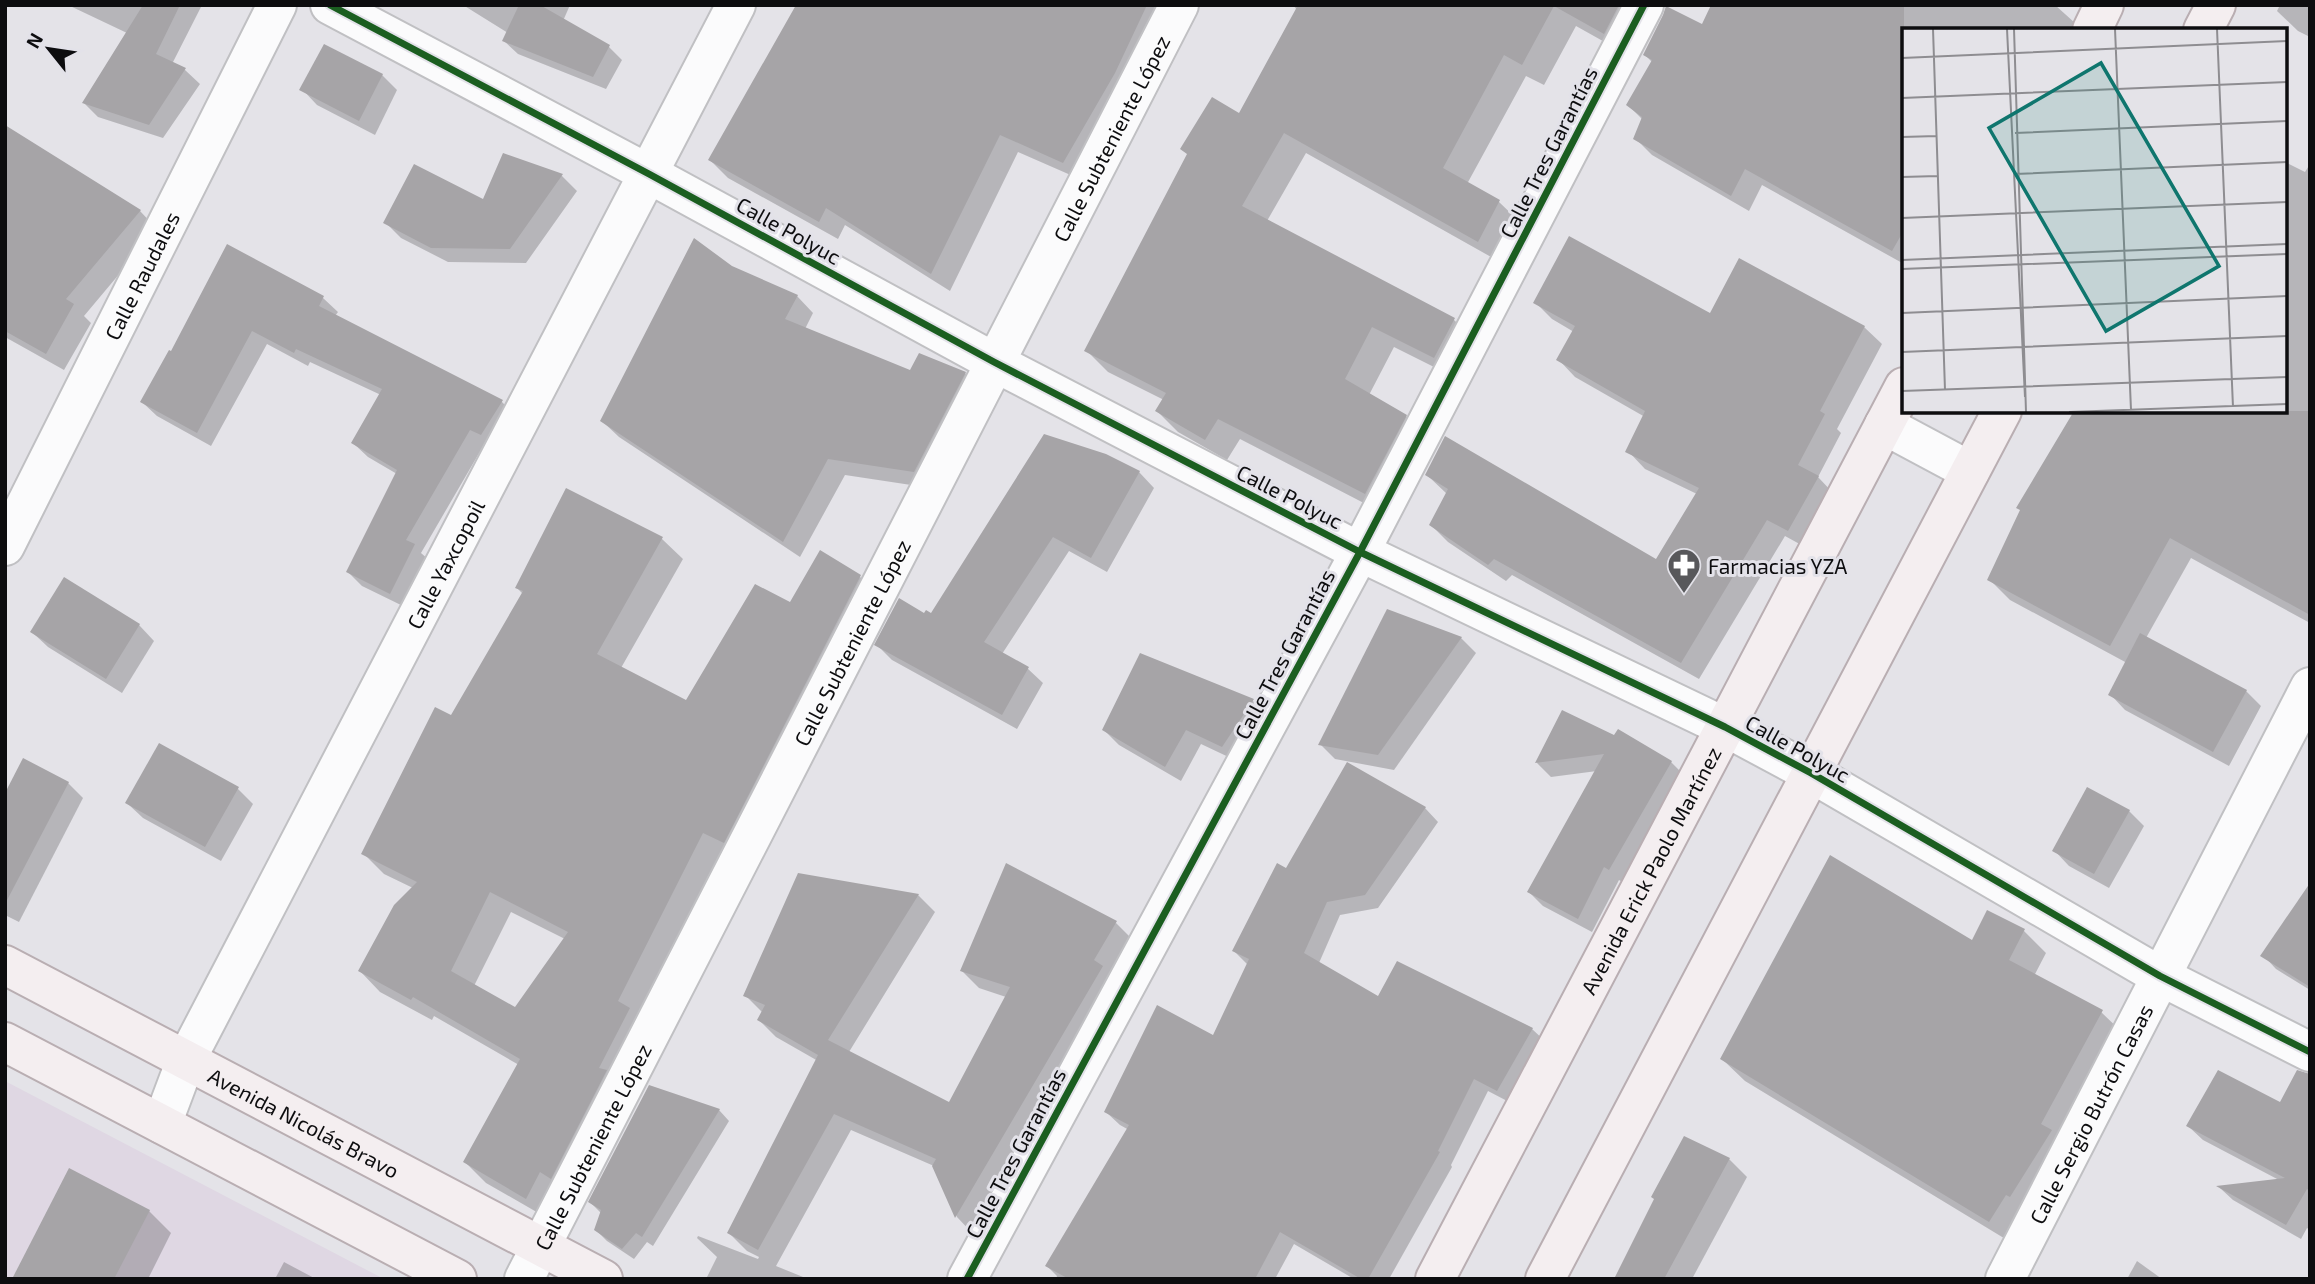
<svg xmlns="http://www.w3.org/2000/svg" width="2315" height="1284" font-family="'Exo 2',sans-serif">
<rect width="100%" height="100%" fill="#e4e3e8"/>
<!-- education -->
<path fill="#dfd7e3" d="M 5,1081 L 384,1279 L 5,1279 Z"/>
<!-- shadow -->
<g fill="#0003" fill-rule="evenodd">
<path d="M 68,5 L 202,5 L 172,64 L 185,70 L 200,84 L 163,138 L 98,117 L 84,103 L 127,33 Z"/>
<path d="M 463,5 L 570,5 L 563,21 L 609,47 L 622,60 L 606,89 L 518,54 L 504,41 L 508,33 Z"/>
<path d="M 798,5 L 1159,5 L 1082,180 L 1018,152 L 950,291 L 845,225 L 838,239 L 728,178 L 710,160 Z"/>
<path d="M 1293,5 L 1642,5 L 1626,54 L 1576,26 L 1544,85 L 1526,76 L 1467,184 L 1499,202 L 1521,223 L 1500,262 L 1306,153 L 1267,221 L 1454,320 L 1476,341 L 1456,378 L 1394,347 L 1369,395 L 1406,416 L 1427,437 L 1387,515 L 1240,439 L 1227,460 L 1178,432 L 1157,411 L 1164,400 L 1108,372 L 1087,351 L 1240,116 L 1297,10 Z"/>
<path d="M 1713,5 L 2055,5 L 2075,23 L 2071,30 L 1904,30 L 1904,264 L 1762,185 L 1749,211 L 1652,155 L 1635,138 L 1643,120 L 1628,105 L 1653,63 L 1645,55 L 1703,26 Z"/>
<path d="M 2280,5 L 2310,5 L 2310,37 L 2298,31 L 2277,11 Z"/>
<path d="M 382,75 L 397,90 L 375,135 L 317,105 L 302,89 Z"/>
<path d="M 5,127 L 140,211 L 157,229 L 84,316 L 91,323 L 64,370 L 5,337 Z"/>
<path d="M 504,155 L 562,176 L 577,191 L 526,263 L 448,262 L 401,238 L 385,222 L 484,202 Z"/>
<path d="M 2285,162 L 2305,172 L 2310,164 L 2310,623 L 2191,558 L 2146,638 L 2246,691 L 2261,706 L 2229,766 L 2125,710 L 2110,694 L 2127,663 L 2010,600 L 1989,579 L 2285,411 Z"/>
<path d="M 731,268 L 797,296 L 813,313 L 805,329 L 911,372 L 965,373 L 981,390 L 931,488 L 845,475 L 800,557 L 619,437 L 602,421 Z"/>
<path d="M 323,298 L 338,312 L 335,316 L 501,401 L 516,416 L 495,448 L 485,443 L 421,553 L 429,560 L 405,607 L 362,586 L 348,572 L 397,474 L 368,457 L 353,443 L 381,395 L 310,362 L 308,366 L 267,344 L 211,446 L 157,416 L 142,402 L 169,352 Z"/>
<path d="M 1535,302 L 1864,327 L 1882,344 L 1837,429 L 1841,433 L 1818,477 L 1835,495 L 1805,547 L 1785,536 L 1699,679 L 1512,575 L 1506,581 L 1448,542 L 1431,525 L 1447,494 L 1427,475 L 1657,561 L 1697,494 L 1645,469 L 1628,451 L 1645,417 L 1575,377 L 1558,359 L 1574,332 L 1552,319 Z"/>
<path d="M 1139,472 L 1154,488 L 1107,572 L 1069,551 L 1002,654 L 1027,668 L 1043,683 L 1017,729 L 892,660 L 877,645 L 925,616 L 932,616 Z"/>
<path d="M 567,490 L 662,539 L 683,559 L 621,668 L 687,702 L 790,604 L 860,577 L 881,597 L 547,1218 L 486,1183 L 465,1162 L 519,1065 L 434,1016 L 432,1020 L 380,992 L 360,971 L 413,888 L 384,874 L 363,853 L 452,717 L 523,594 L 517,588 ZM 511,912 L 565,939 L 515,1010 L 474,986 Z"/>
<path d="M 1388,611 L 1461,638 L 1476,653 L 1394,770 L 1335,759 L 1320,744 Z"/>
<path d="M 139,625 L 154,641 L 122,693 L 48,647 L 32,632 Z"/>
<path d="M 1140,655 L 1253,701 L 1268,716 L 1237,761 L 1201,744 L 1181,781 L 1119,745 L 1104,730 Z"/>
<path d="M 1563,712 L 1671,762 L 1685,776 L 1624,883 L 1619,880 L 1592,932 L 1543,906 L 1529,892 L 1597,771 L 1551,777 L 1537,763 Z"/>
<path d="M 1348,764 L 1425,808 L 1438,822 L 1378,908 L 1340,915 L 1319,963 L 1379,998 L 1532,1029 L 1546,1042 L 1511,1103 L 1488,1091 L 1451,1165 L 1452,1167 L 1389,1279 L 1354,1279 L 1294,1244 L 1275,1279 L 1056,1279 L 1057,1276 L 1047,1266 L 1129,1130 L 1120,1125 L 1106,1112 L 1214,1037 L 1248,965 L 1234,951 L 1287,870 Z"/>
<path d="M 68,783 L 83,798 L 19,922 L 5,915 L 5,797 Z"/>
<path d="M 238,789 L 253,804 L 221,861 L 143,818 L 127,803 Z"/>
<path d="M 2129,811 L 2144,826 L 2109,888 L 2069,866 L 2054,850 Z"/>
<path d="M 918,895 L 935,912 L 849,1052 L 950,1104 L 1006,997 L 979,988 L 962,971 L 1116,923 L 1133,940 L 973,1234 L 957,1217 L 934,1166 L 851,1130 L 776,1266 L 808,1279 L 706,1279 L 717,1257 L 697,1238 L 698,1236 L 758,1259 L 759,1257 L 747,1251 L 729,1233 L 818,1061 L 776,1037 L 759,1020 L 763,1013 L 745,995 Z"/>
<path d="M 2310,907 L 2310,990 L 2276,969 L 2263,955 Z"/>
<path d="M 2024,931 L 2046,953 L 2034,976 L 2101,1012 L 2124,1034 L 2012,1243 L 1745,1081 L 1722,1059 L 1972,943 Z"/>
<path d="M 2310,1100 L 2310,1230 L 2307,1228 L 2301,1239 L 2233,1200 L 2220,1188 L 2279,1180 L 2203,1140 L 2188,1126 Z"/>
<path d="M 719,1110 L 729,1121 L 653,1246 L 647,1242 L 634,1259 L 607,1241 L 596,1230 L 601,1213 L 590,1202 Z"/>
<path d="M 1729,1159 L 1747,1177 L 1692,1279 L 1616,1279 Z"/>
<path d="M 149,1211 L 171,1233 L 148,1279 L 14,1279 Z"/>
<path d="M 2137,1261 L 2162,1279 L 2127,1279 Z"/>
<path d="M 284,1262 L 316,1279 L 275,1279 Z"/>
</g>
<!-- building -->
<g fill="#a6a4a7" fill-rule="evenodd">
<path d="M 143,5 L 180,5 L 156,54 L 186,68 L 149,125 L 82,103 Z"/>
<path d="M 519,5 L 540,5 L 610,45 L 593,77 L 502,41 Z"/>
<path d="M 796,5 L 1147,5 L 1115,73 L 1063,163 L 1000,135 L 931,274 L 826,208 L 819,222 L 708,160 Z"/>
<path d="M 1298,5 L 1619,5 L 1604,34 L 1554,6 L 1522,65 L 1504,55 L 1443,168 L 1500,200 L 1478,242 L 1284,133 L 1242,206 L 1455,318 L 1434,358 L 1372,327 L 1345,379 L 1407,415 L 1365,494 L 1218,419 L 1205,440 L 1155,411 L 1166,393 L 1084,351 L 1187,154 L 1180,149 L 1212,97 L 1239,113 Z"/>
<path d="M 1711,5 L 1904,5 L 1904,230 L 1892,251 L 1745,169 L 1731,196 L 1633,139 L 1642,117 L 1626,105 L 1652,60 L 1643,55 L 1663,15 L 1666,6 L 1702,24 Z"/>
<path d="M 324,44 L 383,74 L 359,121 L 299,90 Z"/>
<path d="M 5,125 L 141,210 L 66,299 L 74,304 L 46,354 L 5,331 Z"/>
<path d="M 503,153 L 563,174 L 510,249 L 431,248 L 383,223 L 414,164 L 483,199 Z"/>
<path d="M 1569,236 L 1710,313 L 1739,258 L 1865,326 L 1820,411 L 1825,414 L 1798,465 L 1819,476 L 1788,531 L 1767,520 L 1681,663 L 1494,559 L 1488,565 L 1429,525 L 1448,489 L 1425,475 L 1445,436 L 1656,559 L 1699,488 L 1625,452 L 1645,411 L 1556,360 L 1575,326 L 1533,303 Z"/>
<path d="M 694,238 L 732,266 L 798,295 L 785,319 L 910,370 L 919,353 L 966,372 L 914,472 L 828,459 L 783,542 L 600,421 Z"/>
<path d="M 227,244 L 324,296 L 319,306 L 503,400 L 481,435 L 470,430 L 406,540 L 415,544 L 390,594 L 346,572 L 397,470 L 351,443 L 382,389 L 296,349 L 294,353 L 252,331 L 197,433 L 140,402 L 169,350 L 171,351 Z"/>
<path d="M 2074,411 L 2310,411 L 2310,615 L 2170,538 L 2110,646 L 1987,580 L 2020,510 L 2016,508 Z"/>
<path d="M 1044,434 L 1106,454 L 1140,471 L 1091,558 L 1053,537 L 984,642 L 1029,667 L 1002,715 L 874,645 L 899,598 L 924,613 L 926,610 L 931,613 Z"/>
<path d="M 566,488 L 663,537 L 597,654 L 686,700 L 755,584 L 790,602 L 820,550 L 861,575 L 724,843 L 703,833 L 618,1001 L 630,1008 L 599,1068 L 607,1070 L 551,1179 L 540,1172 L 526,1199 L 463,1162 L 520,1059 L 413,997 L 411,1000 L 358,971 L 394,905 L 417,882 L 361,854 L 435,707 L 451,715 L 523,591 L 515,588 ZM 490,892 L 568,932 L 515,1007 L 451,971 Z"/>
<path d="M 64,577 L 140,624 L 106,679 L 30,632 Z"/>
<path d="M 1387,609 L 1462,637 L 1378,755 L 1318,745 Z"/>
<path d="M 2140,633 L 2247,690 L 2213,752 L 2108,695 Z"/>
<path d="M 1140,653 L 1254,699 L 1222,747 L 1186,730 L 1165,767 L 1102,730 Z"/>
<path d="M 1562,710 L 1614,735 L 1618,729 L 1672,761 L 1609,870 L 1604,867 L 1578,919 L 1527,892 L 1604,754 L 1535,763 Z"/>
<path d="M 159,743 L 239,787 L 205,847 L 125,803 Z"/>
<path d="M 23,758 L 69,782 L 5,904 L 5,793 Z"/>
<path d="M 1347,762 L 1426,807 L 1365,895 L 1327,902 L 1304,953 L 1378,996 L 1397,961 L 1533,1028 L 1497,1091 L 1474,1079 L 1438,1151 L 1440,1152 L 1368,1279 L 1361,1279 L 1280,1232 L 1255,1279 L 1069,1279 L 1045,1266 L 1129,1125 L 1104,1112 L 1157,1005 L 1213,1035 L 1249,959 L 1232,951 L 1277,863 L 1286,868 Z"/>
<path d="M 2087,787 L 2130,810 L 2094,874 L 2052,851 Z"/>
<path d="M 1830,855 L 1972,940 L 1987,910 L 2025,929 L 2009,960 L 2103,1010 L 2041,1124 L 2052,1130 L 2010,1197 L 2006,1195 L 1989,1222 L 1720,1059 Z"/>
<path d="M 1006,863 L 1117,921 L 1094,960 L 1103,966 L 955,1218 L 932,1166 L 936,1159 L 834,1114 L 758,1250 L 727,1233 L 818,1055 L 757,1020 L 765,1005 L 743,996 L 798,873 L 919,894 L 828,1040 L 949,1102 L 1010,987 L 960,971 Z"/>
<path d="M 2310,883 L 2310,987 L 2260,956 Z"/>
<path d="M 2218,1070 L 2280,1102 L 2297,1070 L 2310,1074 L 2310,1191 L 2307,1189 L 2286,1225 L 2216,1186 L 2285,1178 L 2186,1126 Z"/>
<path d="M 649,1085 L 720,1109 L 642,1237 L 636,1233 L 622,1249 L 594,1230 L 601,1210 L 588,1202 Z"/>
<path d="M 1684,1136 L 1730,1158 L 1664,1279 L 1614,1279 L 1654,1199 L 1651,1197 Z"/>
<path d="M 69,1168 L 150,1210 L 114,1279 L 12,1279 Z"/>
</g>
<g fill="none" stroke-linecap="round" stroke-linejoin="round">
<defs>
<g id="minor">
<path d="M 330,5 L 649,174 L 994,362 L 1360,552 L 1725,727 L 1811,773 L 2160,976 L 2310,1052"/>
<path d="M 1884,425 L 1970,471"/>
<path id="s1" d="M 5,546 L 277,5"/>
<path id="s2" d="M 162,1124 L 186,1060 L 736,5"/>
<path id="s3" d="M 524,1279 L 1179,5"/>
<path d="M 967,1279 L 1360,552 L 1644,5"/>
<path id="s4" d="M 2005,1279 L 2310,687"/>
</g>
<g id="major">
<path d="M 2092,30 L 2104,5"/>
<path d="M 2203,30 L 2216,5"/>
<path id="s5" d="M 5,965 L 603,1279"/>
<path d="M 5,1042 L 457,1279"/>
<path id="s6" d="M 1435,1279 L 1904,387"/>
<path d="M 1545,1279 L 2002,411"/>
</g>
</defs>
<!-- minor casing -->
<use href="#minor" stroke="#c0c0c3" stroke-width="42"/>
<!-- major casing -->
<use href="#major" stroke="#b9aeb2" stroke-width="42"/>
<!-- minor -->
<use href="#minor" stroke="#fbfbfc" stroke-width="38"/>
<!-- major -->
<use href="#major" stroke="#f4eef0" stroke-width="38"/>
<defs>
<g id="cycleway">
<path d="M 330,5 L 649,174 L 994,362 L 1360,552 L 1725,727 L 1811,773 L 2160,976 L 2310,1052"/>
<path d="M 967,1279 L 1360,552 L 1644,5"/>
</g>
</defs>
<!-- cycleway casing -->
<use href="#cycleway" stroke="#e3e2e9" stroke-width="11"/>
<!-- cycleway -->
<use href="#cycleway" stroke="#1b5e20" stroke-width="7"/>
</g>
<!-- icons -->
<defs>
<symbol id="pharmacy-pin" viewBox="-11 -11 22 30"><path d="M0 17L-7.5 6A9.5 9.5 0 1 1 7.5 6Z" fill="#58585b" stroke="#e3e2e9"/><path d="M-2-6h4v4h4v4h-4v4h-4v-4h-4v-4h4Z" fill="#fff"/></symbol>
</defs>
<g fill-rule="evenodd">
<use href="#pharmacy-pin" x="1665" y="546" width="38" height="52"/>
</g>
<g text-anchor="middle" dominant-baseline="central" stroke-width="6" stroke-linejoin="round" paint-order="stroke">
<!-- street labels -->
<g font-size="21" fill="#0d0d0f" stroke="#e3e2e9">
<text stroke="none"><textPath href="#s3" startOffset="1283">Calle Subteniente López</textPath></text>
<text transform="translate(1548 152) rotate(-63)">Calle Tres Garantías</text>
<text transform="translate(789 230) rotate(29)">Calle Polyuc</text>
<text stroke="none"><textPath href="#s1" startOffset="303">Calle Raudales</textPath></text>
<text transform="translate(1290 496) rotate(27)">Calle Polyuc</text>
<text stroke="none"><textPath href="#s2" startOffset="628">Calle Yaxcopoil</textPath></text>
<text stroke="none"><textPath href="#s3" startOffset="716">Calle Subteniente López</textPath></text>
<text transform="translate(1284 654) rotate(-62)">Calle Tres Garantías</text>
<text transform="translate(1798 748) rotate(29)">Calle Polyuc</text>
<text stroke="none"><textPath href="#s6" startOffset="462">Avenida Erick Paolo Martínez</textPath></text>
<text stroke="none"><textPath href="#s4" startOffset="186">Calle Sergio Butrón Casas</textPath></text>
<text stroke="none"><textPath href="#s5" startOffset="338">Avenida Nicolás Bravo</textPath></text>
<text stroke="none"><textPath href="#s3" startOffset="149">Calle Subteniente López</textPath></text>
<text transform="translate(1015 1153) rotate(-62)">Calle Tres Garantías</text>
</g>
<!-- poi labels -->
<g font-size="21" fill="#0d0d0f" stroke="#e3e2e9" text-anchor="start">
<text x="1708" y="565">Farmacias YZA</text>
</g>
</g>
<!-- overview -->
<g transform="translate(1902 28)">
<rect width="385" height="385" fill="#e4e3e8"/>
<path fill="none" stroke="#8e8d91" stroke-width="2" d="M 31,1 L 43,362M 105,1 L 123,369M 112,1 L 124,384M 213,1 L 229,382M 315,1 L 331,379M 0,30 L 385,13M 0,70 L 385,54M 113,105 L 385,93M 0,109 L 35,108M 113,146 L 385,134M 0,149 L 36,148M 0,190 L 385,174M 0,232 L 385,216M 0,241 L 385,226M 0,285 L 385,268M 0,324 L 385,308M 0,363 L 385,349M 167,384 L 385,376"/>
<path fill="#0f766e" fill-opacity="0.15" stroke="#0f766e" stroke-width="3.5" d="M 199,35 L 317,238 L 204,303 L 87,100 Z"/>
<rect width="385" height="385" fill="none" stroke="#0d0d0f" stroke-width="3.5"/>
</g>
<!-- border -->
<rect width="2315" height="1284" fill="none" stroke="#0d0d0f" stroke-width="14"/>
<!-- north arrow -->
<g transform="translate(49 49) rotate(300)" stroke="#e3e2e9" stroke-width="5" paint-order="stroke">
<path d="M0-5L12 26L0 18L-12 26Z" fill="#0d0d0f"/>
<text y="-10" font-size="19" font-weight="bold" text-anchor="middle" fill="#0d0d0f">N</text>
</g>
</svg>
